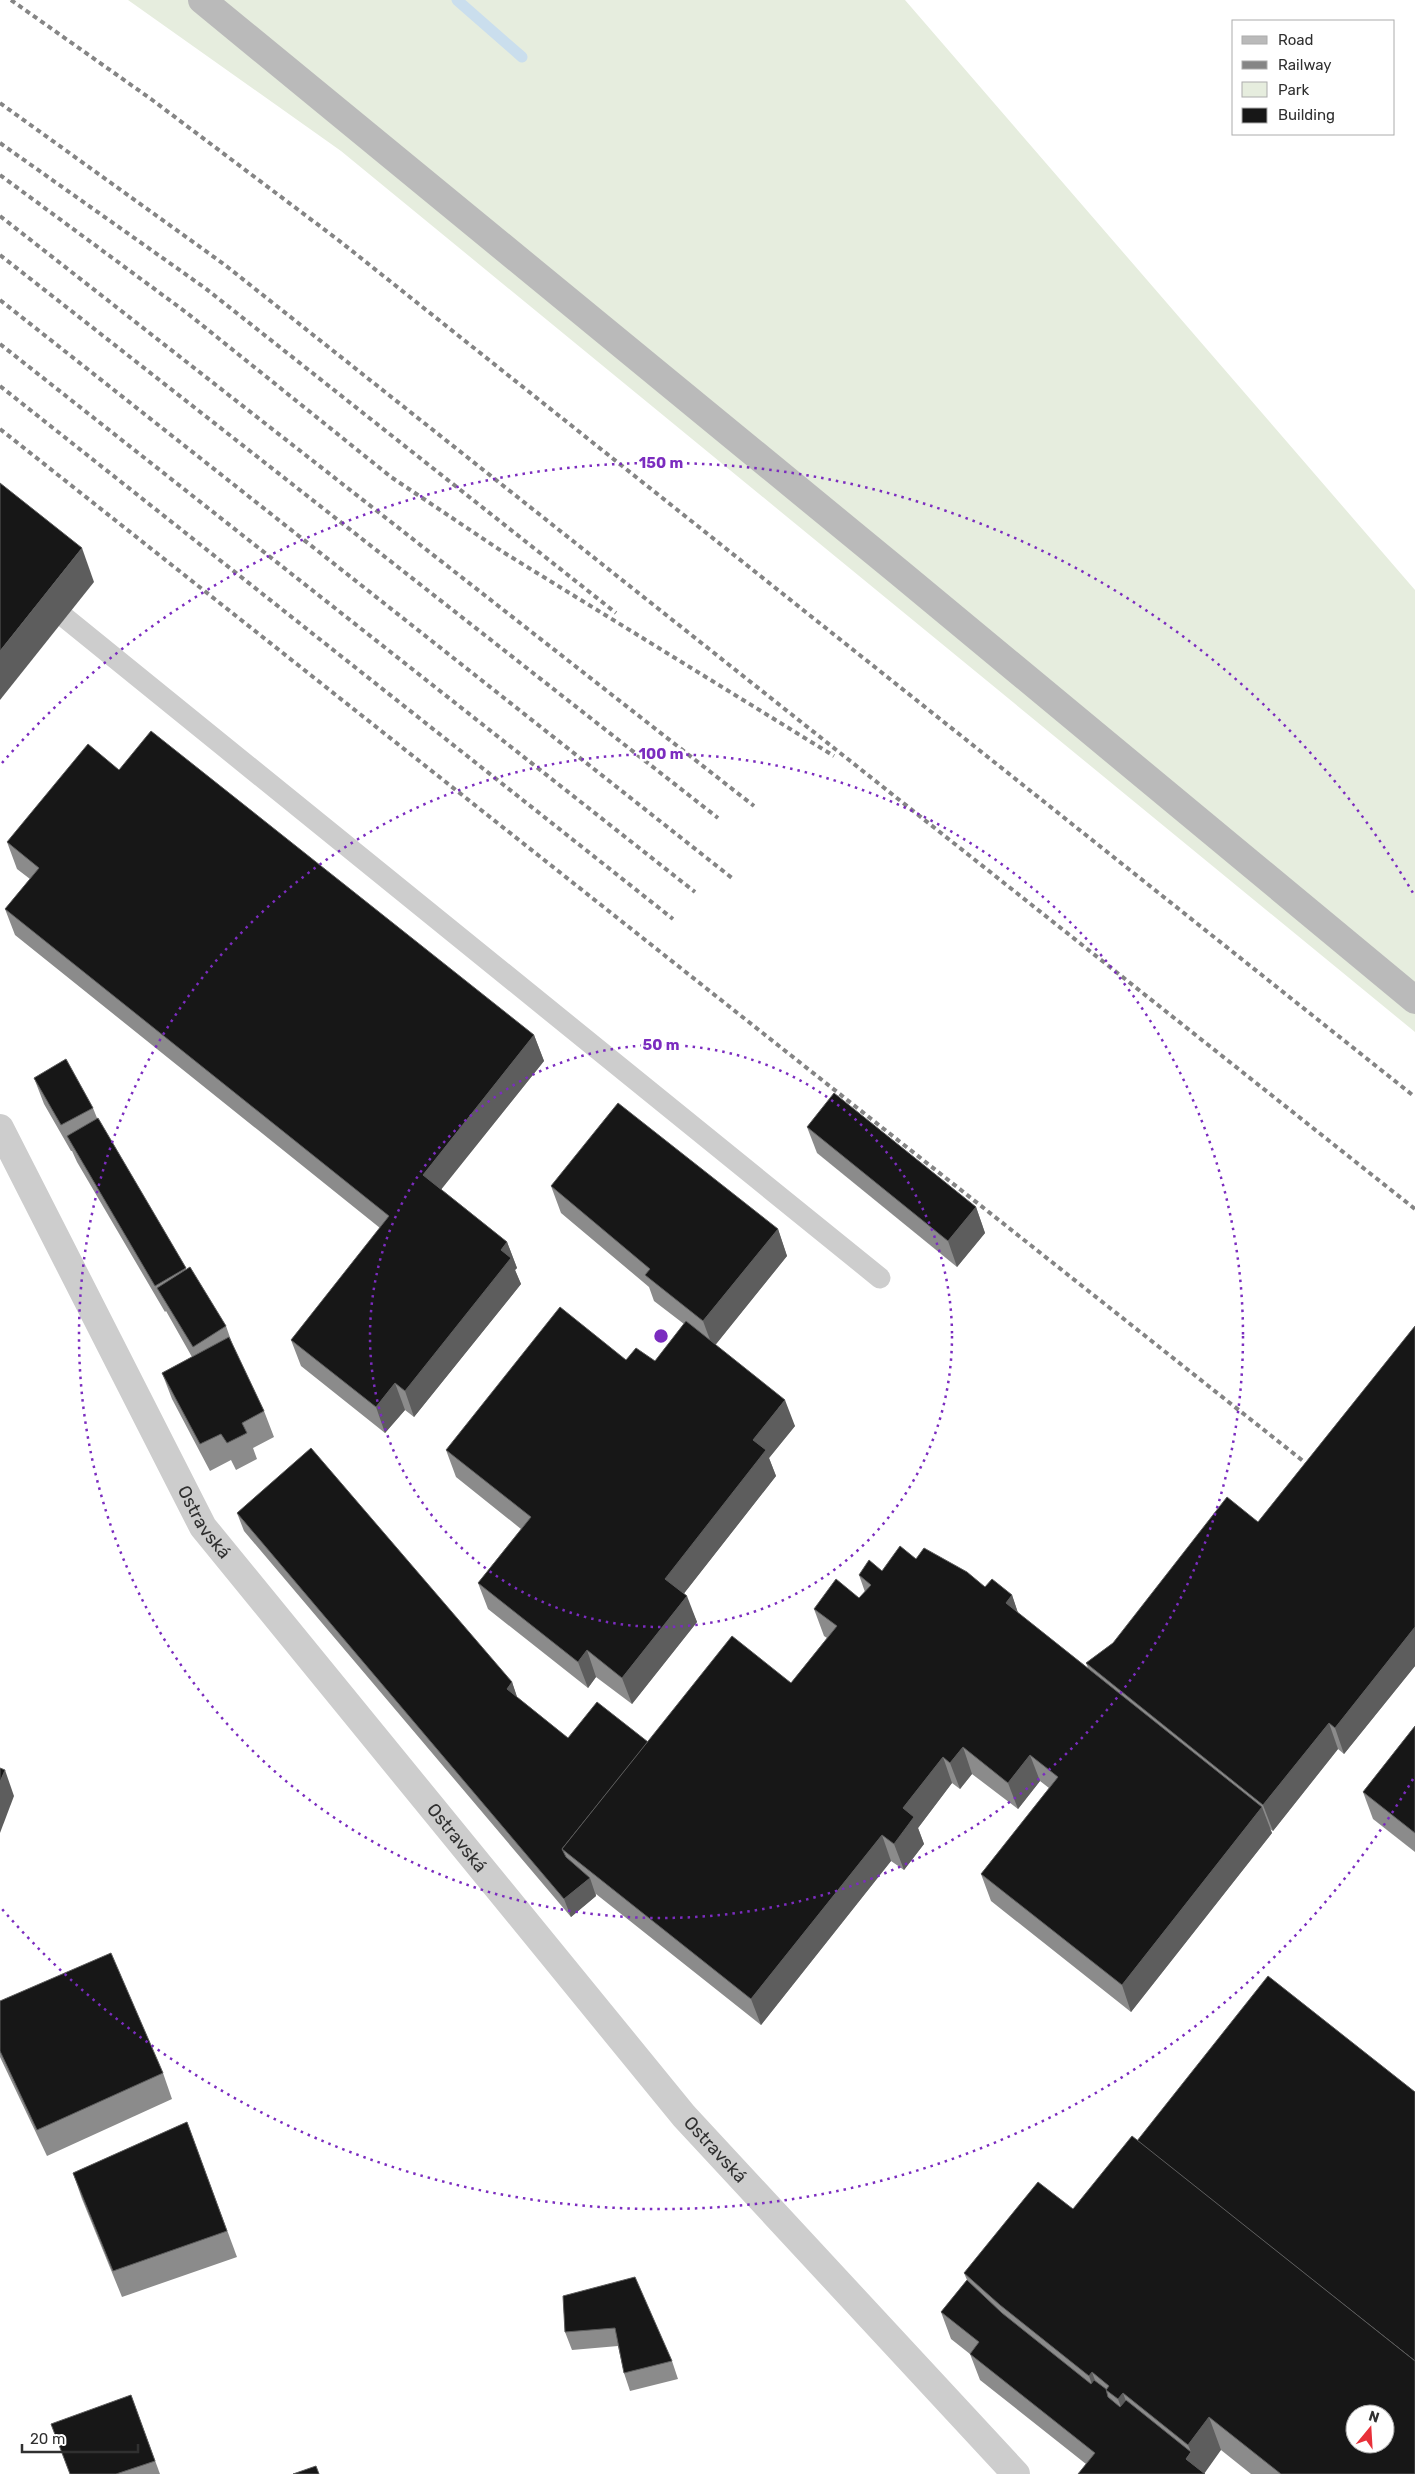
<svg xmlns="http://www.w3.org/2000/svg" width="1415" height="2474" font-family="Rubik,sans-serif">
<rect width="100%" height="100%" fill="#fff"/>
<!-- green -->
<path fill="#e6edde" d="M 128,0 L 905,0 L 1415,590 L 1415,1032 L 341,151 Z"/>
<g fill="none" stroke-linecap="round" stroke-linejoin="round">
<!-- stream -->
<path stroke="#cadeed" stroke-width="11" d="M 457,0 L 522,57"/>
<!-- lane -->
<path stroke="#cdcdcd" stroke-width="21" d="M 0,565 L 880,1278"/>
<!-- street -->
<path stroke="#cdcdcd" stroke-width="28" id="s1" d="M 0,1128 L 203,1527 L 684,2116 L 1016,2474"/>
<!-- secondary -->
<path stroke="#bababa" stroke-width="28" d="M 202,0 L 900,573 L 1415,1000"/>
<!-- rail -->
<g stroke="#858585" stroke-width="4" stroke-dasharray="5 4" stroke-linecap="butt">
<path d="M 11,0 L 151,99 L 337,239 L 1415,1097"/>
<path d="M 0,103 L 225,265 L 1415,1209"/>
<path d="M 0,143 L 205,288 L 616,613"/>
<path d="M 0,175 L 187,313 L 391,477 L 503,552 L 834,756"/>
<path d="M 0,216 L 754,806"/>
<path d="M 0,255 L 718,818"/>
<path d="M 0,300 L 732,878"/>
<path d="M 0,344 L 695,892"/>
<path d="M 0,386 L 673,919"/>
<path d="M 0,429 L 1317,1472"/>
</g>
</g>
<!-- wall -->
<g fill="#8b8b8b">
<path d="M 119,770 L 534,1035 L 544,1061 L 441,1189 L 507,1242 L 517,1268 L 515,1270 L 521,1284 L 414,1417 L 405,1410 L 385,1433 L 301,1366 L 291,1340 L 380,1228 L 15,935 L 5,909 L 30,879 L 17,869 L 7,842 Z"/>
<path d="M 34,1078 L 93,1108 L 97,1118 L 186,1270 L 226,1326 L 233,1346 L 264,1411 L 274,1437 L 253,1448 L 257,1459 L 236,1470 L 231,1460 L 210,1471 L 172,1399 L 162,1373 L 192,1357 L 166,1311 L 165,1312 L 77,1162 L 72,1151 L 71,1151 L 44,1104 Z"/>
<path d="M 807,1127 L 976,1207 L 985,1233 L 957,1267 L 817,1153 Z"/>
<path d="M 551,1186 L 778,1229 L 787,1256 L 715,1345 L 795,1426 L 769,1458 L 776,1476 L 684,1593 L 697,1622 L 632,1704 L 596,1677 L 588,1688 L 488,1609 L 478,1583 L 521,1529 L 456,1477 L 446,1450 L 626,1360 L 655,1361 L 684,1324 L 654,1301 L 649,1287 L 561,1213 Z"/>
<path d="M 1415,1326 L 1415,1666 L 1344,1754 L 1338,1749 L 1273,1831 L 1270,1829 L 1272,1833 L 1131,2012 L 991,1901 L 981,1874 L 1049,1788 L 1040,1781 L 1018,1809 L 972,1774 L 960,1789 L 952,1783 L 918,1828 L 924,1844 L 904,1870 L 891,1861 L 761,2025 L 596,1894 L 596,1896 L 571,1917 L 244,1531 L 237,1513 L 512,1682 L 517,1697 L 568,1738 L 648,1742 L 791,1683 L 827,1638 L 824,1636 L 814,1609 L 859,1598 L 865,1592 L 859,1575 L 882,1571 L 916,1559 L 985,1587 L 1012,1595 L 1018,1613 L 1088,1668 L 1086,1663 L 1113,1643 L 1258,1522 Z"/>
<path d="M 1415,1726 L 1415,1852 L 1373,1819 L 1363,1792 Z"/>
<path d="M 0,2001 L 163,2073 L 172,2099 L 47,2156 L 0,2057 Z"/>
<path d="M 187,2122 L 237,2257 L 122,2297 L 82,2199 L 73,2173 Z"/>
<path d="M 1073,2209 L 1415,2474 L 1251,2474 L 1221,2450 L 1086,2464 L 980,2380 L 970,2354 L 951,2339 L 941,2312 L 967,2280 L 964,2273 Z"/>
<path d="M 563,2296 L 672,2361 L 678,2379 L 630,2391 L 624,2373 L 618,2346 L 572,2350 L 565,2332 Z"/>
<path d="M 131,2395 L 160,2474 L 70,2474 Z"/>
</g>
<!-- shaded-wall -->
<g fill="#5d5d5d">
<path d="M 82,548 L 94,582 L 0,700 L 0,651 Z"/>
<path d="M 534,1035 L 544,1061 L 432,1201 L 423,1175 Z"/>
<path d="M 976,1207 L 985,1233 L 957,1267 L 948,1241 Z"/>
<path d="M 778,1229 L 787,1256 L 713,1348 L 703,1321 Z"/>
<path d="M 507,1242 L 517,1268 L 515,1270 L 521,1284 L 414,1417 L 405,1391 L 501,1250 Z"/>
<path d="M 395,1383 L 405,1410 L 385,1433 L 376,1407 Z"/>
<path d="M 785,1400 L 795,1426 L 769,1458 L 776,1476 L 675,1605 L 665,1579 L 753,1440 Z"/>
<path d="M 1012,1595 L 1021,1622 L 1006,1603 Z"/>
<path d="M 687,1596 L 697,1622 L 632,1704 L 622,1678 Z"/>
<path d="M 1415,1627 L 1415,1666 L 1344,1754 L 1335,1728 Z"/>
<path d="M 587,1650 L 596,1677 L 588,1688 L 578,1662 Z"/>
<path d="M 512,1682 L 518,1700 L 507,1689 Z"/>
<path d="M 1329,1723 L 1338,1749 L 1273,1831 L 1263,1805 Z"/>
<path d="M 963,1747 L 972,1774 L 960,1789 L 950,1763 Z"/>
<path d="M 1030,1755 L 1040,1781 L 1018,1809 L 1008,1783 Z"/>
<path d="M 943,1757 L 952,1783 L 918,1828 L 924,1844 L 904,1870 L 894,1844 L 903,1808 Z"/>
<path d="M 5,1770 L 14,1796 L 0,1833 L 0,1782 Z"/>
<path d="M 1262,1807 L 1272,1833 L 1131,2012 L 1122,1985 Z"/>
<path d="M 882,1835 L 891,1861 L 761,2025 L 751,1999 Z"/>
<path d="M 590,1878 L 596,1896 L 571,1917 L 564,1899 Z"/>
<path d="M 1092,2372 L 1104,2406 L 1101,2410 L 1089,2376 Z"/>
<path d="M 1123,2393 L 1135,2426 L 1130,2433 L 1118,2399 Z"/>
<path d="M 1209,2417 L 1221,2450 L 1204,2474 L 1186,2459 L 1191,2452 L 1188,2445 Z"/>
</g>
<!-- building -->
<g fill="#171717" stroke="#5d5d5d" fill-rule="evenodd">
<path d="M 0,483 L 82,548 L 0,651 Z"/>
<path d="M 151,731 L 534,1035 L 423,1175 L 507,1242 L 501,1250 L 511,1258 L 405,1391 L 395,1383 L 376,1407 L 291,1340 L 389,1216 L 5,909 L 39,868 L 7,842 L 88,744 L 119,770 Z"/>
<path d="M 66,1059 L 93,1108 L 61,1125 L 34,1078 Z"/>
<path d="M 834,1093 L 976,1207 L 948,1241 L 807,1127 Z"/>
<path d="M 618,1103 L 778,1229 L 703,1321 L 645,1275 L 650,1269 L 551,1186 Z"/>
<path d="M 98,1118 L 186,1268 L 155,1286 L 67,1136 Z"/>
<path d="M 190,1267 L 226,1326 L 193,1347 L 157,1288 Z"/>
<path d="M 560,1307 L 626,1360 L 636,1348 L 655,1361 L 686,1321 L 785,1400 L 753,1440 L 766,1450 L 665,1579 L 687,1596 L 622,1678 L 587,1650 L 578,1662 L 478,1583 L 531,1517 L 446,1450 Z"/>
<path d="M 1415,1326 L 1415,1627 L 1335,1728 L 1329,1723 L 1263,1805 L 1086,1663 L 1113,1643 L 1227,1497 L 1258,1522 Z"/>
<path d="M 229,1337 L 264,1411 L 242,1423 L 247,1433 L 227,1443 L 221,1434 L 200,1444 L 162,1373 Z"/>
<path d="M 311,1448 L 512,1682 L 507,1689 L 568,1738 L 597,1702 L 648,1742 L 562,1849 L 566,1857 L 590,1878 L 564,1899 L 237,1513 Z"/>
<path d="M 900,1546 L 916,1559 L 924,1548 L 967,1572 L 985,1587 L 992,1579 L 1012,1595 L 1006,1603 L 1262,1807 L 1122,1985 L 981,1874 L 1058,1777 L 1030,1755 L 1008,1783 L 963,1747 L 950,1763 L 943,1757 L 903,1808 L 914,1817 L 894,1844 L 882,1835 L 751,1999 L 562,1849 L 732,1636 L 791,1683 L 837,1626 L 814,1609 L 836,1579 L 859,1598 L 871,1585 L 859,1575 L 869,1560 L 882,1571 Z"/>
<path d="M 1415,1726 L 1415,1833 L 1363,1792 Z"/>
<path d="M 0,1768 L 5,1770 L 0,1782 Z"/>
<path d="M 111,1953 L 163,2073 L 37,2130 L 0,2051 L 0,2001 Z"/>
<path d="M 1268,1976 L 1415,2092 L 1415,2361 L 1137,2141 Z"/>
<path d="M 187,2122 L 227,2231 L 113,2271 L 73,2173 Z"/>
<path d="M 1132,2136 L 1415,2361 L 1415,2474 L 1281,2474 L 1209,2417 L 1188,2445 L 1123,2393 L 1118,2399 L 1106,2390 L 1109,2386 L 1092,2372 L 1089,2376 L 1000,2305 L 964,2273 L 1038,2182 L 1073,2209 ZM 1355,2414 L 1385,2414 L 1385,2444 L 1355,2444 Z"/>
<path d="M 635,2277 L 672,2361 L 624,2373 L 615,2328 L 565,2332 L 563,2296 Z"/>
<path d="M 967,2280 L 1002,2313 L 1091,2384 L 1094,2380 L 1106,2389 L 1108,2397 L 1120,2407 L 1126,2400 L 1191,2452 L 1186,2459 L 1205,2474 L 1078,2474 L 1095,2453 L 970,2354 L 979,2342 L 941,2312 Z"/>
<path d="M 131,2395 L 155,2461 L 116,2474 L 70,2474 L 51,2424 Z"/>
<path d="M 316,2466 L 319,2474 L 293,2474 Z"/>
</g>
<!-- distance rings -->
<g fill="none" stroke="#7b2cbf" stroke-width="2.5" stroke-dasharray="2.5 5">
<circle cx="661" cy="1336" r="291"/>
<circle cx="661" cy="1336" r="582"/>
<path d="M1413 1779A873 873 0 0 1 2 1909M2 763A873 873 0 0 1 1413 893"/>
</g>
<g text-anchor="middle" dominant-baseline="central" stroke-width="5" stroke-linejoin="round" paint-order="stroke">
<!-- street labels -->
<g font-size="18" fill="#303030" stroke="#fff">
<text stroke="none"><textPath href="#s1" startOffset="444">Ostravská</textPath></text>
<text stroke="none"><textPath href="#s1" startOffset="849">Ostravská</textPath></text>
<text stroke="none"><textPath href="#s1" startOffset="1254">Ostravská</textPath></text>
</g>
</g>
<circle cx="661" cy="1336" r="8" fill="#7b2cbf" stroke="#fff" stroke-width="2.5"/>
<g font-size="15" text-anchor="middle" font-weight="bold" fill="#7b2cbf" stroke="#fff" stroke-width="5" stroke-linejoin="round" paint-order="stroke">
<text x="661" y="468">150 m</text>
<text x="661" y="759">100 m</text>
<text x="661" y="1050">50 m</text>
</g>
<!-- legend -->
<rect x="1232" y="20" width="162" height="115" fill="#ffffff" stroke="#acacac"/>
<rect x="1242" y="36" width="25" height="8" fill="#bababa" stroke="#acacac"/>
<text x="1278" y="45" font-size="15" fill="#303030">Road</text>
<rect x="1242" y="61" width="25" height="8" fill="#858585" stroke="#acacac"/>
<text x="1278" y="70" font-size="15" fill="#303030">Railway</text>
<rect x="1242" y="82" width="25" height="15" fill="#e6edde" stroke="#acacac"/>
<text x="1278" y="95" font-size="15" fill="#303030">Park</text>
<rect x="1242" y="108" width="25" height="15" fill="#171717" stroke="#acacac"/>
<text x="1278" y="120" font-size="15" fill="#303030">Building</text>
<!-- north arrow -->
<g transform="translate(1370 2429) rotate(18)"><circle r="24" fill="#ffffff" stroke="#acacac"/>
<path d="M0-4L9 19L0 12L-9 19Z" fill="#e83039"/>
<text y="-8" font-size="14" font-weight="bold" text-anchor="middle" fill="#303030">N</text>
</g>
<!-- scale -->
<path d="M22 2444v8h116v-8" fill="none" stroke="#303030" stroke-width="2.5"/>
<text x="30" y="2444" font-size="15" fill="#303030" stroke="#ffffff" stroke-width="4" paint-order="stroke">20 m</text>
</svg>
